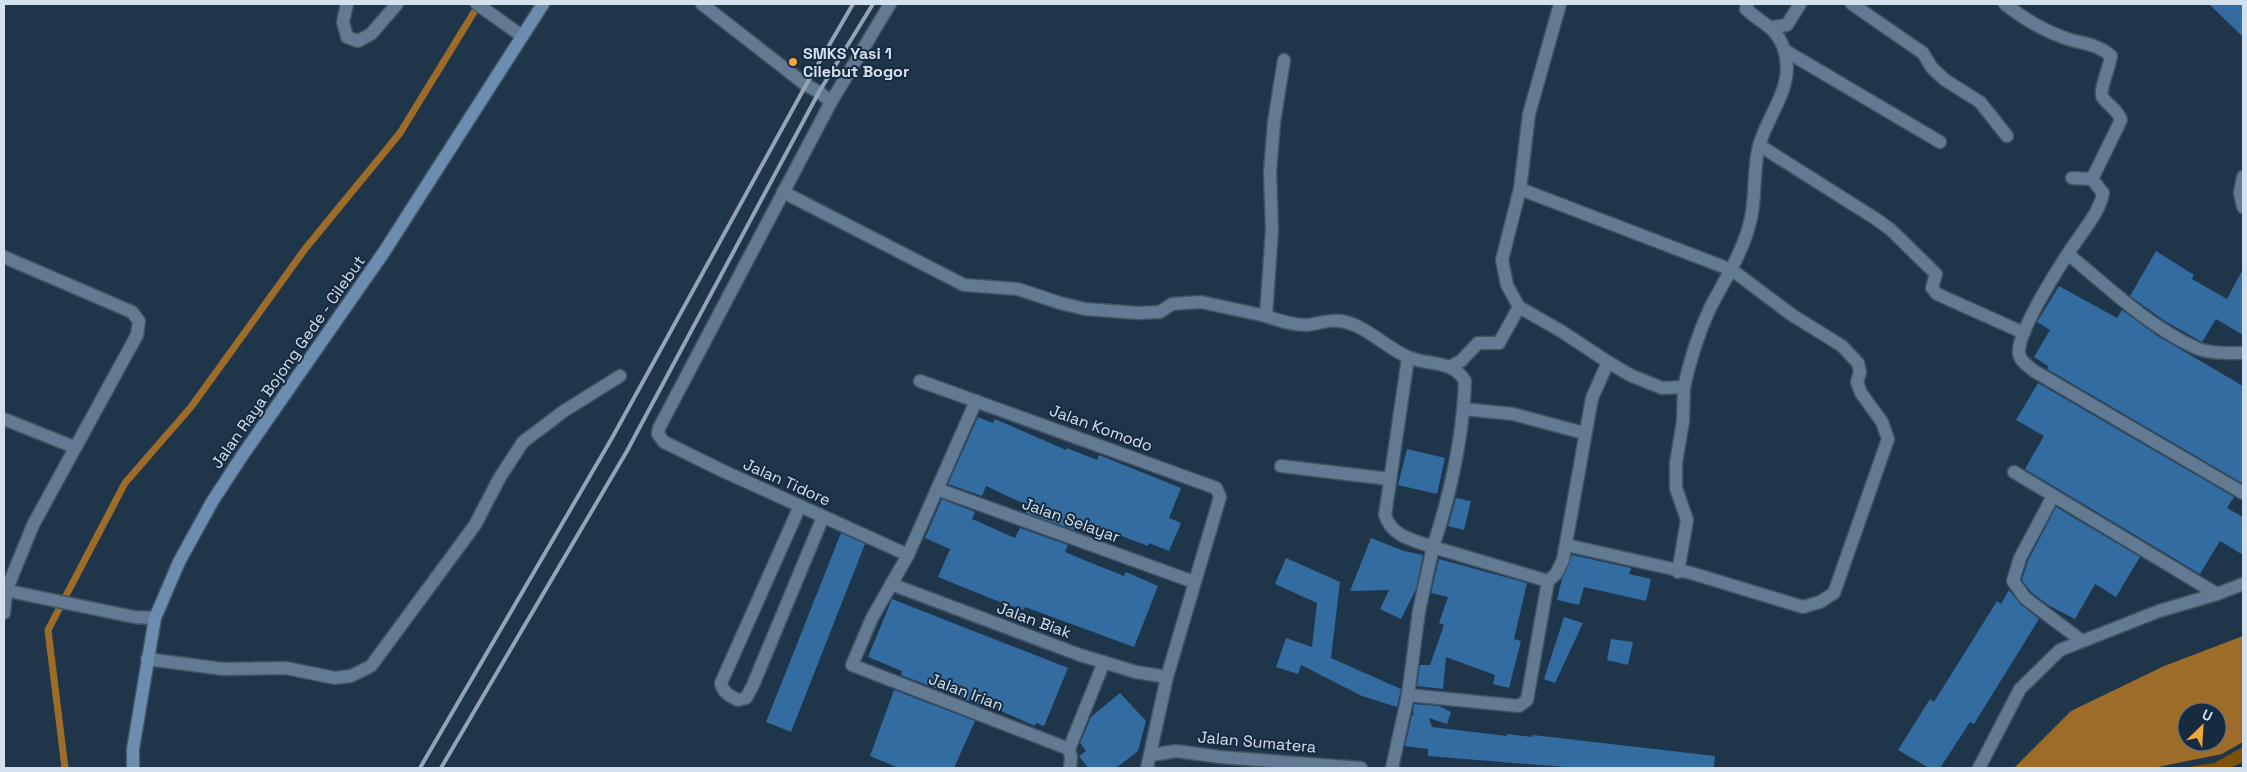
<svg xmlns="http://www.w3.org/2000/svg" width="2247" height="772" font-family="'Space Grotesk',sans-serif">
<rect width="100%" height="100%" fill="#1f354a"/>
<!-- green -->
<path fill="#7f5005" d="M 2243,747 L 2243,762 L 2230,768 L 2182,768 L 2214,763 Z"/>
<!-- water -->
<path fill="#9e6c29" fill-rule="evenodd" d="M 2243,636 L 2243,742 L 2222,754 L 2153,768 L 2014,768 L 2071,711 L 2164,666 ZM 2187,712 L 2217,712 L 2217,742 L 2187,742 Z"/>
<g fill="none" stroke-linecap="round" stroke-linejoin="round">
<!-- stream -->
<path stroke="#9e6c29" stroke-width="7" d="M 65,768 L 48,630 L 125,483 L 191,407 L 305,249 L 400,133 L 479,4"/>
</g>
<!-- building -->
<g fill="#326ca1">
<path d="M 2209,4 L 2243,4 L 2243,37 Z"/>
<path d="M 2156,251 L 2194,275 L 2192,279 L 2227,299 L 2243,269 L 2243,335 L 2216,319 L 2202,342 L 2165,321 L 2130,296 Z"/>
<path d="M 2059,286 L 2117,318 L 2122,310 L 2156,335 L 2243,386 L 2242,483 L 2047,369 L 2048,366 L 2034,357 L 2050,330 L 2037,322 Z"/>
<path d="M 2038,383 L 2234,497 L 2227,508 L 2243,517 L 2243,555 L 2220,541 L 2200,574 L 2025,469 L 2044,436 L 2016,420 Z"/>
<path d="M 978,417 L 993,423 L 995,419 L 1066,450 L 1067,448 L 1097,460 L 1099,455 L 1181,488 L 1169,518 L 1181,523 L 1169,551 L 1149,543 L 1148,546 L 1079,520 L 1074,530 L 1026,513 L 1029,506 L 986,486 L 982,496 L 948,484 Z"/>
<path d="M 1407,449 L 1445,458 L 1437,494 L 1398,485 Z"/>
<path d="M 1456,498 L 1471,501 L 1464,530 L 1448,526 Z"/>
<path d="M 942,499 L 975,512 L 972,519 L 1015,538 L 1020,528 L 1068,545 L 1065,552 L 1084,560 L 1124,576 L 1126,572 L 1158,586 L 1134,647 L 1025,607 L 1023,610 L 1000,602 L 938,577 L 950,549 L 925,538 Z"/>
<path d="M 2056,507 L 2140,557 L 2116,597 L 2095,584 L 2075,619 L 2048,605 L 2031,592 L 2022,580 L 2028,561 Z"/>
<path d="M 841,533 L 865,544 L 791,732 L 766,722 Z"/>
<path d="M 1371,538 L 1404,551 L 1423,555 L 1416,589 L 1401,619 L 1380,609 L 1389,590 L 1350,591 Z"/>
<path d="M 1572,555 L 1631,568 L 1629,574 L 1651,579 L 1646,601 L 1584,587 L 1579,605 L 1557,600 L 1562,579 Z"/>
<path d="M 1286,558 L 1340,582 L 1331,658 L 1401,689 L 1397,707 L 1362,696 L 1301,665 L 1298,674 L 1276,667 L 1286,638 L 1312,647 L 1317,603 L 1275,584 Z"/>
<path d="M 1439,559 L 1527,583 L 1514,639 L 1521,641 L 1509,688 L 1493,684 L 1495,675 L 1446,657 L 1443,689 L 1417,686 L 1420,665 L 1430,665 L 1444,625 L 1439,623 L 1448,597 L 1431,593 Z"/>
<path d="M 2009,590 L 2020,604 L 2039,619 L 1974,724 L 1970,722 L 1940,768 L 1929,768 L 1898,750 L 1930,699 L 1934,702 L 1997,601 L 2001,604 Z"/>
<path d="M 892,599 L 1068,668 L 1044,726 L 1036,723 L 1035,726 L 983,703 L 982,706 L 901,675 L 902,671 L 868,657 Z"/>
<path d="M 1564,617 L 1583,623 L 1555,683 L 1544,679 Z"/>
<path d="M 1611,639 L 1633,642 L 1628,665 L 1607,660 Z"/>
<path d="M 894,690 L 975,721 L 954,768 L 899,768 L 870,756 Z"/>
<path d="M 1120,693 L 1146,721 L 1138,751 L 1116,768 L 1088,768 L 1079,756 L 1086,751 L 1080,743 L 1091,717 Z"/>
<path d="M 1414,704 L 1439,706 L 1451,712 L 1447,724 L 1429,718 L 1432,727 L 1507,736 L 1507,734 L 1532,737 L 1533,735 L 1715,756 L 1714,768 L 1577,768 L 1428,756 L 1428,749 L 1405,746 L 1412,715 L 1414,715 L 1413,712 Z"/>
</g>
<g fill="none" stroke-linecap="round" stroke-linejoin="round">
<defs>
<g id="street">
<path d="M 347,4 L 343,22 L 347,37 L 358,41 L 371,34 L 397,4"/>
<path d="M 477,4 L 522,36"/>
<path d="M 702,4 L 806,85 L 819,92 L 831,102 L 890,4"/>
<path d="M 1560,4 L 1529,114 L 1520,189 L 1502,260 L 1507,285 L 1519,307 L 1561,331 L 1608,362"/>
<path d="M 1852,4 L 1923,53 L 1932,68 L 1945,80 L 1980,102 L 2007,136"/>
<path d="M 2005,4 C 2024,19 2048,33 2071,40 C 2086,44 2099,45 2111,56 C 2110,66 2098,92 2103,98 C 2109,106 2118,110 2121,120 L 2092,179"/>
<path d="M 1773,27 L 1787,25 L 1800,4"/>
<path d="M 1784,50 L 1940,142"/>
<path d="M 831,102 L 659,428 L 658,434 L 664,442 L 723,471 L 908,555"/>
<path d="M 1759,145 L 1876,219 L 1890,229 L 1936,274 L 1932,288 L 1937,294 L 2024,333"/>
<path d="M 2243,177 L 2240,193 L 2243,207"/>
<path d="M 2072,178 L 2092,179 L 2103,193 C 2100,210 2088,224 2078,239 C 2063,260 2020,327 2019,350 C 2018,360 2027,365 2034,371 L 2243,493"/>
<path d="M 1520,189 L 1732,270 L 1792,315 L 1842,346 L 1858,363 L 1860,372 L 1857,382 L 1861,393 L 1882,422 L 1888,439 L 1834,593 L 1820,602 L 1803,607 L 1691,573 L 1566,545"/>
<path d="M 783,192 L 964,285 L 1018,289 L 1060,303 L 1085,309 L 1138,313 L 1160,312 L 1172,304 L 1201,302 L 1266,316 L 1272,230 L 1270,172 L 1274,122 L 1284,60"/>
<path d="M 2068,254 C 2108,287 2147,325 2194,347 C 2208,354 2228,353 2243,353"/>
<path d="M 4,257 L 132,312 L 139,321 L 137,335 L 33,525 L 6,591 L 4,613"/>
<path d="M 1266,316 C 1279,321 1292,325 1307,325 C 1317,324 1330,319 1341,321 C 1366,325 1386,348 1408,357 C 1429,366 1452,359 1465,381 C 1463,439 1451,492 1433,547 C 1413,540 1392,537 1385,515 L 1408,358"/>
<path d="M 1451,366 L 1461,361 L 1478,343 L 1499,343 L 1519,307"/>
<path d="M 920,381 L 1216,488 L 1220,497 L 1167,677 L 1147,768"/>
<path d="M 976,401 L 908,555 L 872,618 L 852,665 L 1069,749"/>
<path d="M 1464,409 L 1513,414 L 1584,433"/>
<path d="M 4,419 L 74,447"/>
<path d="M 1281,466 L 1389,479"/>
<path d="M 2014,472 L 2217,594"/>
<path d="M 937,489 L 1194,582"/>
<path d="M 2053,496 L 2020,558 L 2013,581 L 2025,598 L 2082,641"/>
<path d="M 800,506 L 721,683 C 723,693 730,696 738,700 L 746,698 L 753,685 L 823,517"/>
<path d="M 1678,572 L 1687,520 L 1676,488 L 1676,463 L 1683,421 L 1684,387"/>
<path d="M 891,584 L 1080,655 L 1136,672 L 1167,677"/>
<path d="M 4,590 L 134,617 L 155,618"/>
<path d="M 147,659 L 223,669 L 286,668 L 335,678 L 351,676 L 371,666 L 475,525 L 500,477 L 523,442 L 564,411 L 620,376"/>
<path d="M 1408,695 L 1519,706 L 1527,700 L 1548,581"/>
<path d="M 1151,755 L 1176,751 L 1220,757 L 1361,768"/>
<path d="M 1070,768 L 1071,757 L 1069,749 L 1104,662"/>
<path d="M 1392,768 L 1408,695 L 1419,611 L 1433,547 L 1548,581 L 1556,574 L 1563,560 L 1592,398 L 1608,362 L 1630,375 L 1662,388 L 1684,387 C 1690,360 1698,334 1710,308 C 1725,279 1744,251 1751,218 C 1756,195 1753,170 1759,146 C 1768,113 1796,86 1784,49 C 1776,26 1762,24 1746,9 L 1747,4"/>
<path d="M 1979,768 L 2020,689 L 2060,650 L 2159,611 L 2217,594 L 2243,584"/>
</g>
<path id="secondary" d="M 133,768 L 133,749 L 155,618 L 179,562 L 212,502 L 242,456 L 384,252 L 543,4"/>
</defs>
<!-- street casing -->
<use href="#street" stroke="#405364" stroke-width="15"/>
<!-- secondary casing -->
<use href="#secondary" stroke="#405364" stroke-width="15"/>
<!-- street -->
<use href="#street" stroke="#627a92" stroke-width="12"/>
<!-- secondary -->
<use href="#secondary" stroke="#6b8eb0" stroke-width="12"/>
<!-- rail -->
<g stroke="#94a4b4" stroke-width="4">
<path d="M 420,768 L 612,438 L 806,85 L 853,4"/>
<path d="M 441,768 L 627,451 L 819,92 L 873,4"/>
</g>
</g>
<!-- markers -->
<circle fill="#f1a640" stroke="#162b3f" stroke-width="2" cx="793" cy="62" r="5"/>
<g text-anchor="middle" dominant-baseline="central" stroke-width="4" stroke-linejoin="round" paint-order="stroke">
<!-- poi labels -->
<g font-size="16" font-weight="bold" fill="#d3e0ed" stroke="#162b3f" text-anchor="start">
<text x="803" y="53">SMKS Yasi 1<tspan x="803" dy="18">Cilebut Bogor</tspan></text>
</g>
<!-- street labels -->
<g font-size="16" fill="#d3e0ed" stroke="#162b3f">
<text transform="translate(288 362) rotate(-55)">Jalan Raya Bojong Gede - Cilebut</text>
<text transform="translate(1101 428) rotate(20)">Jalan Komodo</text>
<text transform="translate(787 482) rotate(24)">Jalan Tidore</text>
<text transform="translate(1071 520) rotate(20)">Jalan Selayar</text>
<text transform="translate(1034 620) rotate(20)">Jalan Biak</text>
<text transform="translate(966 692) rotate(21)">Jalan Irian</text>
<text transform="translate(1257 742) rotate(5)">Jalan Sumatera</text>
</g>
</g>
<!-- border -->
<rect width="2247" height="772" fill="none" stroke="#d3e0ed" stroke-width="10"/>
<!-- north arrow -->
<g transform="translate(2202 727) rotate(25)"><circle r="24" fill="#162b3f" stroke="#627385"/>
<path d="M0-4L9 19L0 12L-9 19Z" fill="#f1a640"/>
<text y="-8" font-size="14" font-weight="bold" text-anchor="middle" fill="#d3e0ed">U</text>
</g>
</svg>
